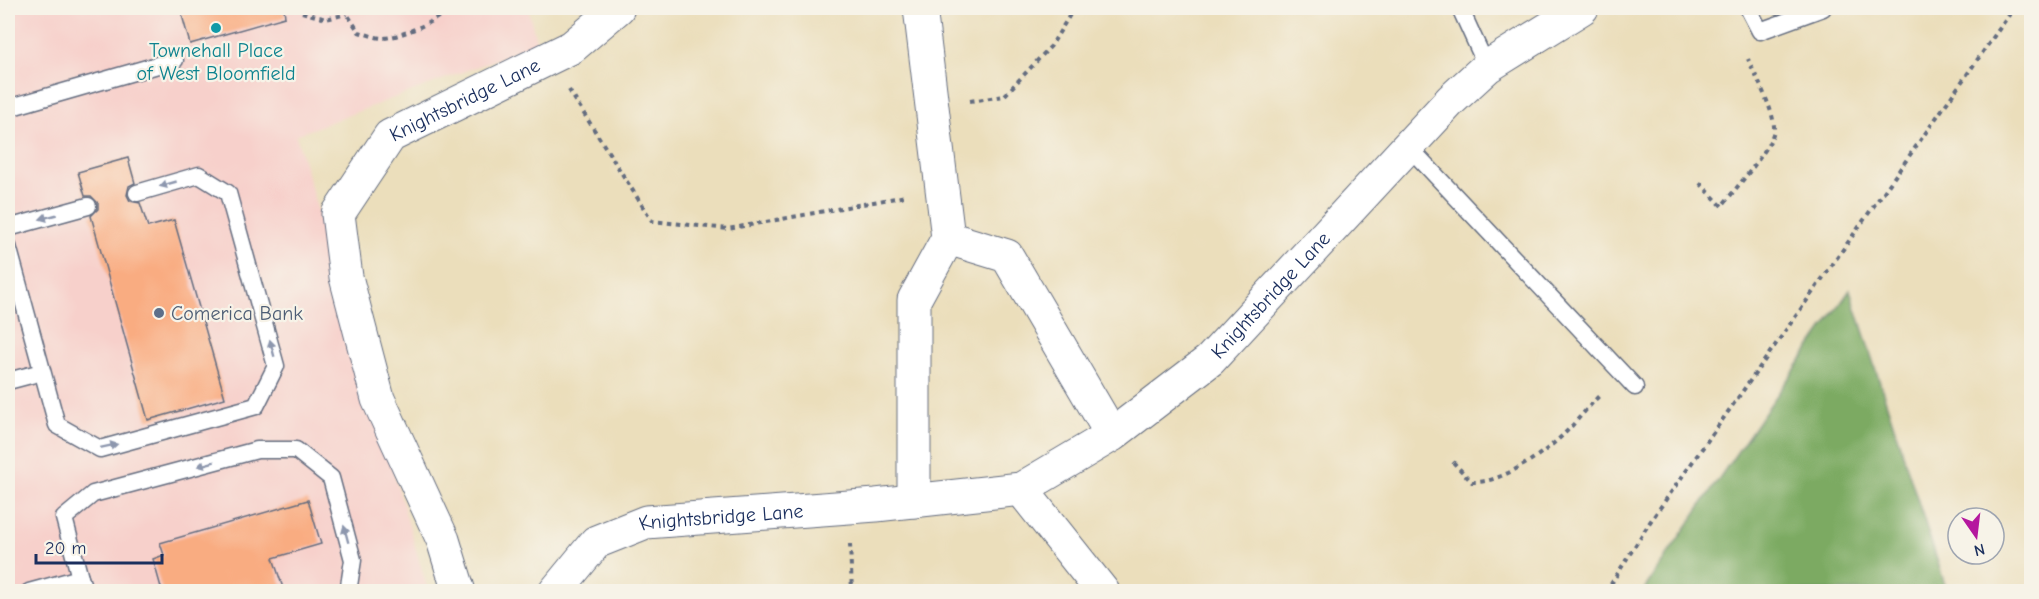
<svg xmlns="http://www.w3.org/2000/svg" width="2039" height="599" font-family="'Comic Neue',sans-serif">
<rect width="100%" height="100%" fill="#f7f3e8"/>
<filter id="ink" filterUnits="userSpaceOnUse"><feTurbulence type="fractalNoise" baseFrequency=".0167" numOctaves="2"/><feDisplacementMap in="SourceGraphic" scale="12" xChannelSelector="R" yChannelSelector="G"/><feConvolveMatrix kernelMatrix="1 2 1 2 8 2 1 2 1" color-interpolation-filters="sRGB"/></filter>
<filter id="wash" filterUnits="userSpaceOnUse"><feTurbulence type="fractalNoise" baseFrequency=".008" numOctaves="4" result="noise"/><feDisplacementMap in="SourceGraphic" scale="24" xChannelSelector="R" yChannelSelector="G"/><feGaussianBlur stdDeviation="1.35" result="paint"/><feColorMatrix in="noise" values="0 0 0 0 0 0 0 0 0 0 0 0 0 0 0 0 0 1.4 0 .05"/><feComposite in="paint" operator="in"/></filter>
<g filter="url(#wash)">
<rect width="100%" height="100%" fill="#ebdebb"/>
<!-- built -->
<path fill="#f7d0cb" d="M 8,8 L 528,8 L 537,44 L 296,135 L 428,591 L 8,591 Z"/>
<!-- forest -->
<path fill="#7caa62" stroke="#4c6c60" stroke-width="1.5" d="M 1850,290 L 1947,591 L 1643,591 L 1722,474 Z"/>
<g id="blocks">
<!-- building -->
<g fill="#f9ac81">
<path d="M 180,8 L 284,8 L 285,17 L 190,44 Z"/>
<path d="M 128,158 L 135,183 L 129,186 L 127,195 L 130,201 L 140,203 L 148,227 L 174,220 L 225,398 L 148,420 L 91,216 L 98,209 L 98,203 L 91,196 L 85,196 L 78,172 Z"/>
<path d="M 308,500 L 321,544 L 273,558 L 284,591 L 162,591 L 153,559 L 164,555 L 160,543 Z"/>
</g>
</g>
</g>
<g filter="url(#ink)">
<use href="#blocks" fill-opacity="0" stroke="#646c7f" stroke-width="1.5"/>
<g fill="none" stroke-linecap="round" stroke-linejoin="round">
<defs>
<g id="lane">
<path d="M 1460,8 L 1487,67"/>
<path d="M 1748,8 L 1760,31 L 1823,8"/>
<path d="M 8,108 L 175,60"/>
<path d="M 1408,146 L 1635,387"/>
<path d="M 8,228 L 88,206"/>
<path d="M 8,246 L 57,425 L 100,449 L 256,406 L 276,366 L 228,193 L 199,175 L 137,193"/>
<path d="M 8,381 L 42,372"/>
<path d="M 80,578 L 64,518 L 93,494 L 257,450 L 296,450 L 331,478 L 353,560 L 348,592"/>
<path d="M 29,592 L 80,578 L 85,592"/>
</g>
<g id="street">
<path d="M 948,238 L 1007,256 L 1112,435"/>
<path d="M 1021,489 L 1103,592"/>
<path d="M 914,501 L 914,300 L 948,238 L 920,8"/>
<path id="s1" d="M 459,592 L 443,540 L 378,399 L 346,277 L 338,214 L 390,136 L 572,47 L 618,8"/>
<path id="s2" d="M 555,592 L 596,542 L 646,522 L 876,505 L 1021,489 L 1112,435 L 1210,360 L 1451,100 L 1487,67 L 1582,8"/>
</g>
</defs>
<!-- lane casing -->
<use href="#lane" stroke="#646c7f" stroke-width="19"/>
<!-- street casing -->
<use href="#street" stroke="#646c7f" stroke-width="35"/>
<!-- path -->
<g stroke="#646c7f" stroke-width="4" stroke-dasharray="4.5 4.5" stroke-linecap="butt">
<path d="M 346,8 L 347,14 L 359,32 C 366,34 376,38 383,38 C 398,38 441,20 448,8"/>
<path d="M 302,12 L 326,19 L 347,14"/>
<path d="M 569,90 L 652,221 L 728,229 L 906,196"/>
<path d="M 970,101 L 1004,96 L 1051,46 L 1074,8"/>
<path d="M 1700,183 L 1722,206 C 1734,190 1773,147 1774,129 C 1775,112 1755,75 1748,59"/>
<path d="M 1453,462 L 1472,482 C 1501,484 1545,453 1565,433 C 1577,421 1588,407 1600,395"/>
<path d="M 850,544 L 852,592"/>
<path d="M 1606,592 L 1650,522 L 2014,8"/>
</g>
<!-- lane -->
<use href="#lane" stroke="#fff" stroke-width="16"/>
<!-- street -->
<use href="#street" stroke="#fff" stroke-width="33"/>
</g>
<!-- one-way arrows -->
<defs><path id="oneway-solid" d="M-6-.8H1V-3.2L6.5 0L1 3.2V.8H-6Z" transform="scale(1.5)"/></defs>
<g fill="#8d97ae">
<use href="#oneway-solid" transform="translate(168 184) rotate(164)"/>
<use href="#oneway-solid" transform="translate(48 217) rotate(165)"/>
<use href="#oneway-solid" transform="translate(272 348) rotate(-105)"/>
<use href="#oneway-solid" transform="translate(109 446) rotate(-12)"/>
<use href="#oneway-solid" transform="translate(206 464) rotate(165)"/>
<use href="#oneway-solid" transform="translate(346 534) rotate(-105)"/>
</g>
</g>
<!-- markers -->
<circle fill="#0f9aa8" stroke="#f7f3e8" stroke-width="2" cx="216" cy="28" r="6"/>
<circle fill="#5c6f8a" stroke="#f7f3e8" stroke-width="2" cx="159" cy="313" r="6"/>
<g text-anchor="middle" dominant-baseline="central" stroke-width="4.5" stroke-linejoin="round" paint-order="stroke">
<!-- culture labels -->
<g font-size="20" fill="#0d838f" stroke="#f7f3e8">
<text x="216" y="50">Townehall Place<tspan x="216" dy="23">of West Bloomfield</tspan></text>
</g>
<!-- street labels -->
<g font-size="20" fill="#1b2f5e" stroke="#f7f3e8">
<text stroke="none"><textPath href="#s1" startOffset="576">Knightsbridge Lane</textPath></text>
<text stroke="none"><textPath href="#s2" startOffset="813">Knightsbridge Lane</textPath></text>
<text stroke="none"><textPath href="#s2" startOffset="194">Knightsbridge Lane</textPath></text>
</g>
<!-- service labels -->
<g font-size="20" fill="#4e5e75" stroke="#f7f3e8" text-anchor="start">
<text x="171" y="313">Comerica Bank</text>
</g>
</g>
<!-- margin -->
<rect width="2039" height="599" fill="none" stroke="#f7f3e8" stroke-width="30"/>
<!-- north arrow -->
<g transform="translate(1976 536) rotate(166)"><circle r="28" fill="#f7f3e8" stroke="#9fa5b1" stroke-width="1.5"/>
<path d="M0-4.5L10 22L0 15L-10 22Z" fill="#b5179e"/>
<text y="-9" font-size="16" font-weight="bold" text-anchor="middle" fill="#1b2f5e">N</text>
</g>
<!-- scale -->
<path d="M36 554v9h126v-9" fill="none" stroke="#1b2f5e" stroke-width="3"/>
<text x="45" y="554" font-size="18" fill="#1b2f5e" stroke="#f7f3e8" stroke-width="4.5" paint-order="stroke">20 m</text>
</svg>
